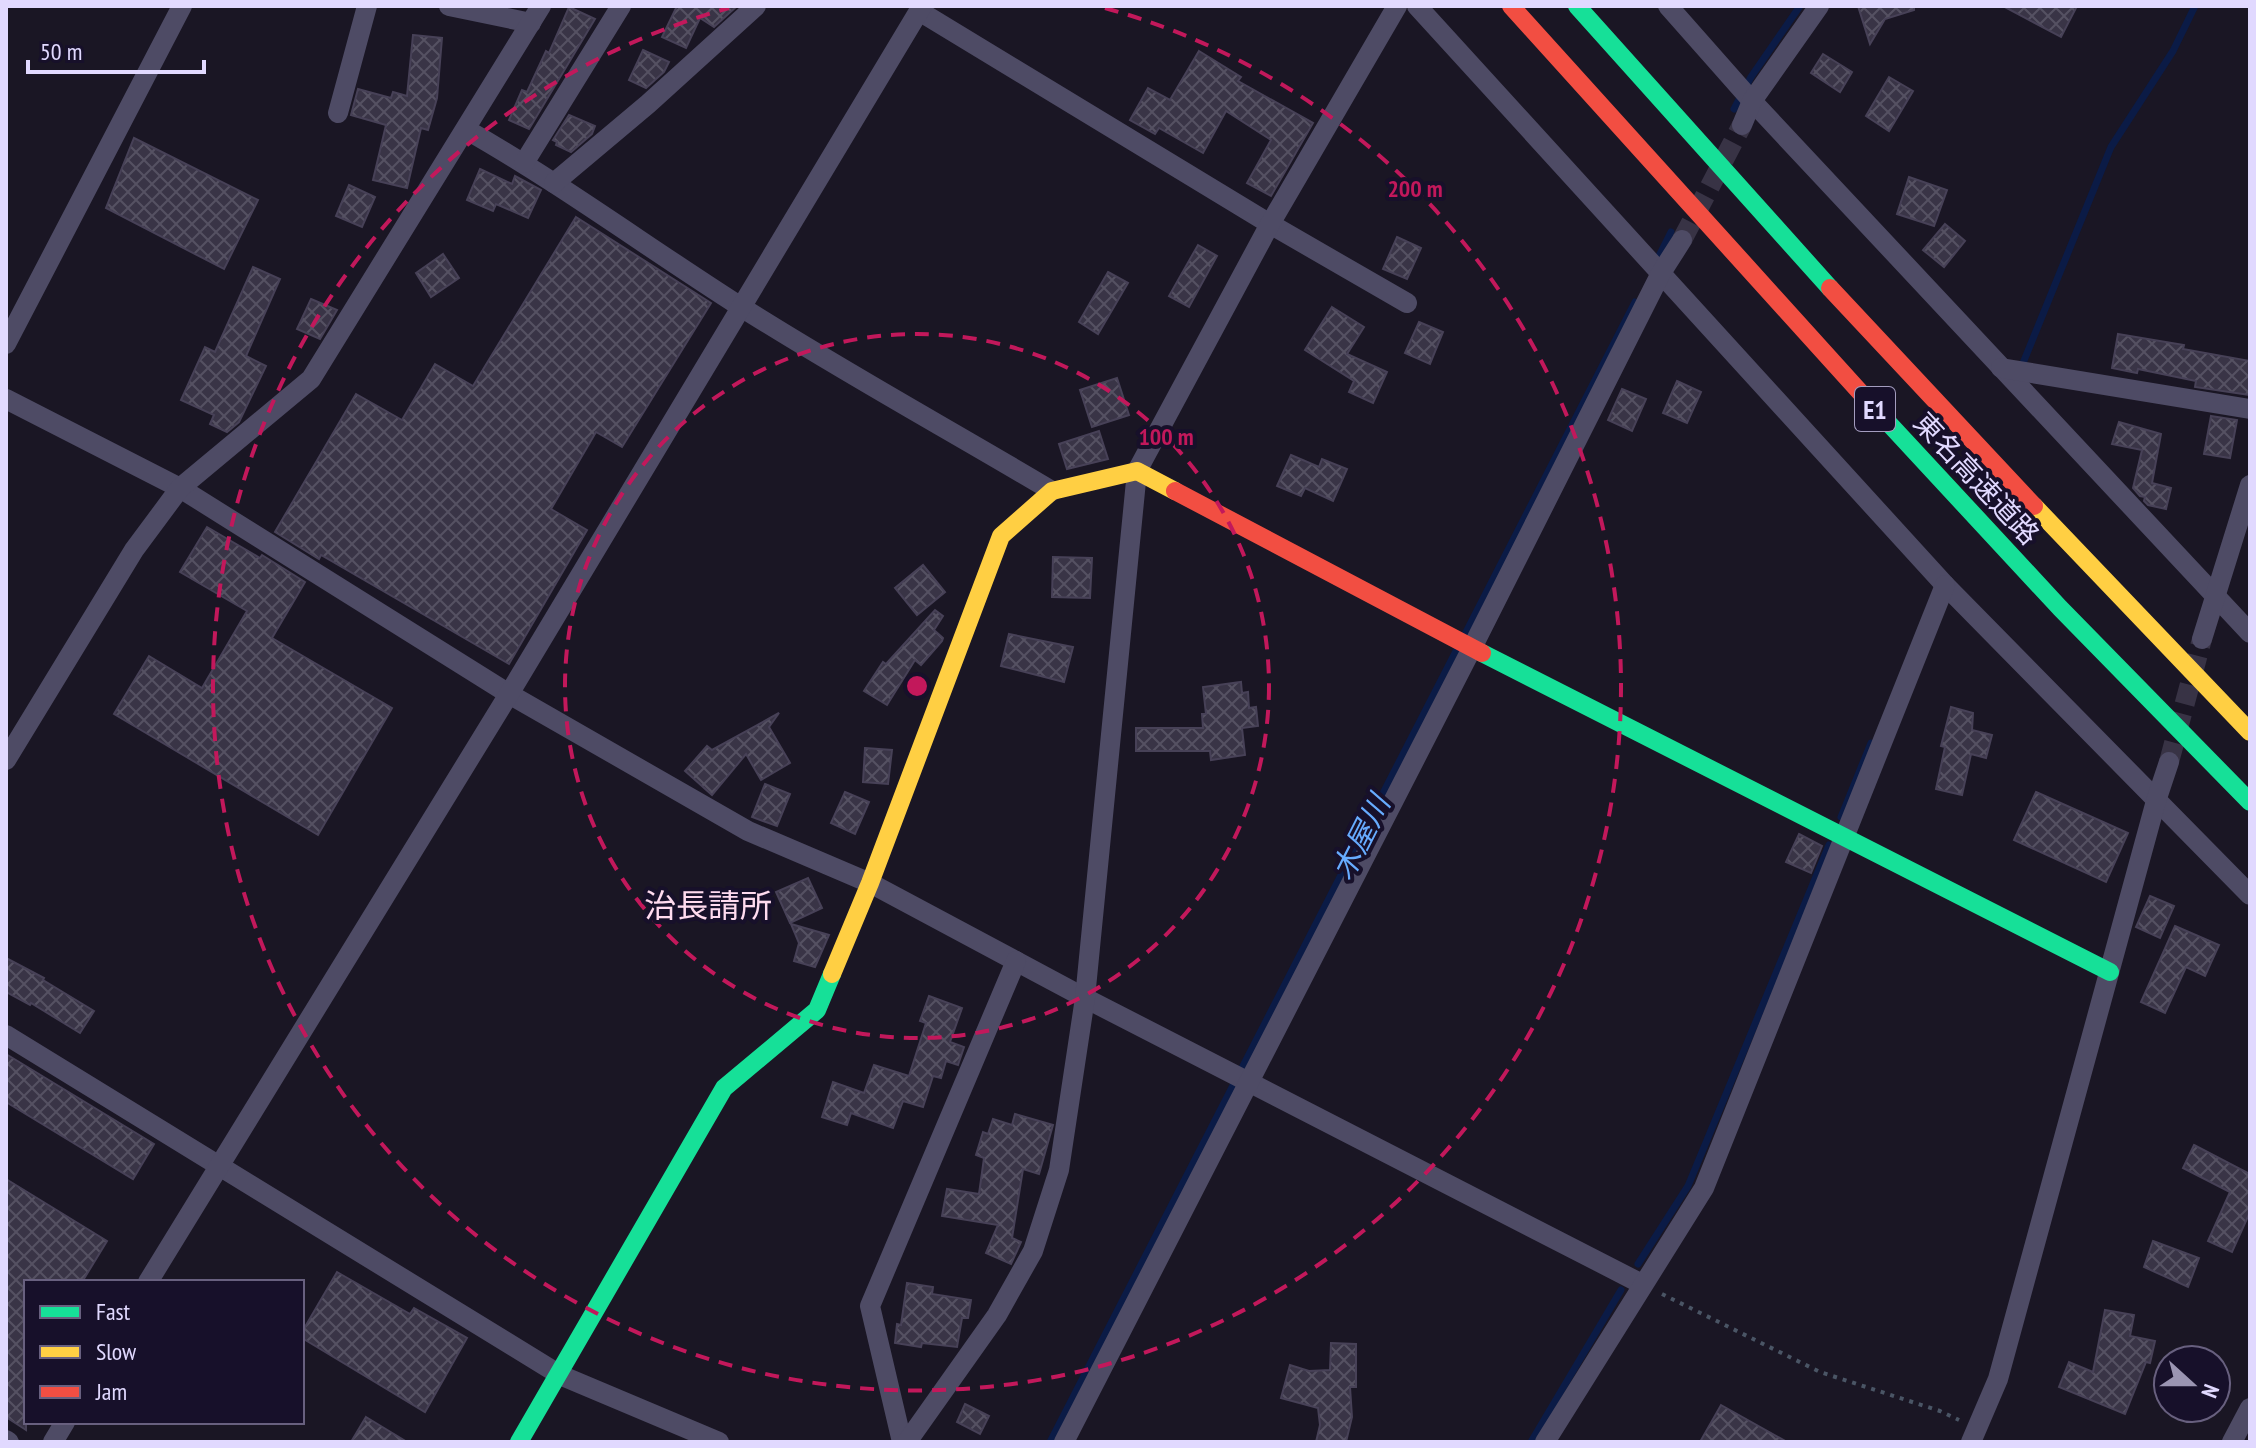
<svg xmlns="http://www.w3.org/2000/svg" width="2256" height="1448" font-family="'PT Sans Narrow','Noto Sans JP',sans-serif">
<defs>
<pattern id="building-cross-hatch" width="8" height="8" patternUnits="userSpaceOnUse" patternTransform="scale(2)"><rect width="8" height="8" fill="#393446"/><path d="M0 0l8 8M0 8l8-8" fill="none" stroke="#555162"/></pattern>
</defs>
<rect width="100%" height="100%" fill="#1a1624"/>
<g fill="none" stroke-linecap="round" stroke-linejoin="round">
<!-- stream -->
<g stroke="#0b1b46" stroke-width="7">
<path d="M 1734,109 L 1751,77 L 1800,6"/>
<path d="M 1656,262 L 1671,232"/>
<path d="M 2021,368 L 2111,147 L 2173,51 L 2195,6"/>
<path d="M 1464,636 L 1635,302"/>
<path d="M 1841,817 L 1871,743"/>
<path d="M 1638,1264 L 1688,1186 L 1829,845"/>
<path d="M 1050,1442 L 1456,651"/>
<path d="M 1531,1442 L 1621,1290"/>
</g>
</g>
<!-- building -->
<g fill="url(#building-cross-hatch)" stroke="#474157" stroke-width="2">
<path d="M 677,6 L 737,6 L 714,27 L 700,18 L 686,48 L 662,37 Z"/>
<path d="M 1858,6 L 1914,6 L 1914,10 L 1885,19 L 1870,44 Z"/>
<path d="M 2003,6 L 2077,6 L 2061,37 Z"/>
<path d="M 569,7 L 595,19 L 529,129 L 509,120 L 522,90 L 527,92 L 546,51 L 549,53 Z"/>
<path d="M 413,35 L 442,38 L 437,98 L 428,130 L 421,128 L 407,188 L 373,180 L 386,125 L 351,115 L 358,89 L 391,98 L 393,92 L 407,96 Z"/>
<path d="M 643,50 L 669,62 L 664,72 L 646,88 L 629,80 Z"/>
<path d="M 1199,51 L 1241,77 L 1238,81 L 1313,123 L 1271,196 L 1247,183 L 1271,140 L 1226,111 L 1203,153 L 1159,128 L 1155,134 L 1130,120 L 1148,88 L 1170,100 Z"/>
<path d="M 1823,54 L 1852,72 L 1840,92 L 1811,73 Z"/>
<path d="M 1889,77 L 1913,91 L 1889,131 L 1866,116 Z"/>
<path d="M 569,115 L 595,126 L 592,134 L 571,152 L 556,145 L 557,142 L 553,140 Z"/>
<path d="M 134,138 L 258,200 L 224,269 L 106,208 Z"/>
<path d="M 480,169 L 512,184 L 515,176 L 541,190 L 528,218 L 496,204 L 493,211 L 467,200 Z"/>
<path d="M 1909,177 L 1947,190 L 1934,226 L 1897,214 Z"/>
<path d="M 349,185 L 375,197 L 362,227 L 336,216 Z"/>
<path d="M 576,217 L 711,303 L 622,447 L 596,432 L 551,509 L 587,530 L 509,664 L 321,555 L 319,559 L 275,532 L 356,394 L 402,420 L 435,364 L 473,386 Z"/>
<path d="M 1945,224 L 1965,241 L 1944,267 L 1923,250 Z"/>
<path d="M 1397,237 L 1421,248 L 1407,279 L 1383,269 Z"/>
<path d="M 1198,245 L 1217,256 L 1189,307 L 1169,296 Z"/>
<path d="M 443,254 L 459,278 L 431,297 L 416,273 Z"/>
<path d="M 253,267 L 280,279 L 246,356 L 266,366 L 239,422 L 227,432 L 210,424 L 214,415 L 181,400 L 205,347 L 215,352 Z"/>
<path d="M 1108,272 L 1128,283 L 1098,334 L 1079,322 Z"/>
<path d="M 311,299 L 337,310 L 320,339 L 297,329 Z"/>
<path d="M 1332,307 L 1364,327 L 1347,354 L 1387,372 L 1373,403 L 1349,392 L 1354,381 L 1305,350 Z"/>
<path d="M 1419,322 L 1443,332 L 1430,364 L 1405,353 Z"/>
<path d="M 2118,334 L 2184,345 L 2183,349 L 2250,361 L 2250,395 L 2195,387 L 2196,381 L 2138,369 L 2137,373 L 2112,368 Z"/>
<path d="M 1117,378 L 1129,415 L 1092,427 L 1080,390 Z"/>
<path d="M 1677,381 L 1701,392 L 1687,423 L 1663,413 Z"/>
<path d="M 1622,389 L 1646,399 L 1632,431 L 1608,420 Z"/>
<path d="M 2211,416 L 2237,420 L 2230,458 L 2204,454 Z"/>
<path d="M 2119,422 L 2161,434 L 2152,483 L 2171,488 L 2166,509 L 2148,505 L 2144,501 L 2145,497 L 2140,496 L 2133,488 L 2142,450 L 2112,444 Z"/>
<path d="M 1099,431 L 1108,459 L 1067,469 L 1059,444 Z"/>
<path d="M 1291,455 L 1319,467 L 1322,459 L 1347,469 L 1333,501 L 1305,488 L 1301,496 L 1277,486 Z"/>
<path d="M 207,527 L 260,558 L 262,555 L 305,582 L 272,638 L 392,708 L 318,835 L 114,714 L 149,656 L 202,688 L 247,611 L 180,572 Z"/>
<path d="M 1053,557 L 1092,558 L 1090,598 L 1052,597 Z"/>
<path d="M 923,565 L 945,592 L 917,615 L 895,588 Z"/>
<path d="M 935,610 L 943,616 L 934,630 L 943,638 L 942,641 L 921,665 L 915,660 L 887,705 L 864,691 L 883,662 L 886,664 Z"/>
<path d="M 1009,634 L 1073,647 L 1064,682 L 1001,666 Z"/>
<path d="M 1241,682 L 1242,693 L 1248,692 L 1249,708 L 1256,707 L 1258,726 L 1242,728 L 1245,755 L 1211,760 L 1210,751 L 1136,751 L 1136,728 L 1203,728 L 1202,714 L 1206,714 L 1203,687 Z"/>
<path d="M 1951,707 L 1973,713 L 1972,730 L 1992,735 L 1986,758 L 1971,754 L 1962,795 L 1936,789 L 1945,747 L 1941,746 Z"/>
<path d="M 779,713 L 769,727 L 790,763 L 761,780 L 746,754 L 712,795 L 685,771 L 707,746 L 712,750 Z"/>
<path d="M 865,748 L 892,750 L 888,784 L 863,782 Z"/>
<path d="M 765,784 L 790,794 L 777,826 L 752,817 Z"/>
<path d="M 845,792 L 869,802 L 855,834 L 831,823 Z"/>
<path d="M 2036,792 L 2128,833 L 2106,882 L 2014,840 Z"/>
<path d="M 1799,834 L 1822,846 L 1811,873 L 1786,862 Z"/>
<path d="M 808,878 L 822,908 L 790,923 L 776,892 Z"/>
<path d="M 2150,896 L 2174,906 L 2160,938 L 2136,927 Z"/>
<path d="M 791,924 L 829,935 L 815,967 L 794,961 L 799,943 Z"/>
<path d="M 2175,926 L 2219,945 L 2205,976 L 2186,967 L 2165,1013 L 2141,1002 Z"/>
<path d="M 6,958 L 44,978 L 43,980 L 94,1011 L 80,1033 L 31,1003 L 30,1005 L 6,992 Z"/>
<path d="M 929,996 L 962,1008 L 950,1042 L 964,1047 L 958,1065 L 946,1061 L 941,1078 L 933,1076 L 923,1107 L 903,1101 L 893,1128 L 851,1113 L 847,1125 L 822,1117 L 833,1082 L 864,1093 L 874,1065 L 909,1076 L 926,1023 L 920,1021 Z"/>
<path d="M 6,1054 L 154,1144 L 133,1179 L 6,1102 Z"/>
<path d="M 1015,1114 L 1053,1125 L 1039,1174 L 1023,1169 L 1012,1238 L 1021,1242 L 1011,1264 L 986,1253 L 998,1225 L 942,1216 L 947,1189 L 979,1194 L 984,1158 L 976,1155 L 983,1132 L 988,1134 L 993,1119 L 1012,1125 Z"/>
<path d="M 2194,1145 L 2250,1174 L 2250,1212 L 2232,1252 L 2208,1241 L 2230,1192 L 2183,1168 Z"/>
<path d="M 6,1179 L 107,1241 L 82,1282 L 26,1282 L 26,1430 L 6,1417 Z"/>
<path d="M 2153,1241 L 2199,1258 L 2188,1287 L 2144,1267 Z"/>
<path d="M 337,1272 L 410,1314 L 414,1308 L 467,1338 L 425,1412 L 302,1338 L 302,1332 Z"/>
<path d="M 907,1283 L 933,1287 L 932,1294 L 971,1300 L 968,1318 L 962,1318 L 957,1347 L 922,1343 L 921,1347 L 895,1343 L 897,1324 L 901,1325 Z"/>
<path d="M 2105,1310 L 2134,1315 L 2130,1336 L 2155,1341 L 2150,1363 L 2146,1362 L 2125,1414 L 2059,1387 L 2069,1362 L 2093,1372 Z"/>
<path d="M 1331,1343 L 1356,1344 L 1356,1387 L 1350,1387 L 1352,1417 L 1346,1442 L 1316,1442 L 1320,1425 L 1318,1408 L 1281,1398 L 1290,1365 L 1309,1371 L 1330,1370 Z"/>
<path d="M 965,1404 L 989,1416 L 980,1434 L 957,1422 Z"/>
<path d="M 1721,1405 L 1787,1442 L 1700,1442 Z"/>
<path d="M 366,1417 L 407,1442 L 351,1442 Z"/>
</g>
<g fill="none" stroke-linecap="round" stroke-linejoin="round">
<!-- street-tunnel -->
<g stroke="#383345" stroke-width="20" stroke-dasharray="20 10" stroke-linecap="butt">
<path d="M 1682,240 L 1742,125"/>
<path d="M 2169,762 L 2202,639"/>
</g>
<!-- path -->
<path stroke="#4a5565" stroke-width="4" stroke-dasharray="4 6" stroke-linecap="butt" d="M 1662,1294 L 1820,1372 L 1940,1411 L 1959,1420"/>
<!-- street -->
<g stroke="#4e4b65" stroke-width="20">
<path d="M 449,6 L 531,23"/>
<path d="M 1417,6 L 1945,585 L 2250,895"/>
<path d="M 1668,6 L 1752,101 L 2250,633"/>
<path d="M 919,11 L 1270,224 L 1407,303"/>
<path d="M 338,113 L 367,6"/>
<path d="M 1742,125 L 1752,101 L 1819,6"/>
<path d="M 467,130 C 560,183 647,247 738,305 C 840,370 948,429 1052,491"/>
<path d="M 524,163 L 621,6"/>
<path d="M 554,183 L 648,104 L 756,6"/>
<path d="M 6,344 L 182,6"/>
<path d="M 2001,368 L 2250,409"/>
<path d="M 6,399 L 180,488 L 509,694 L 748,831 L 870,883 L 1085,998 L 1642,1284"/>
<path d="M 2202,639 L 2250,485"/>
<path d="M 6,760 L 134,550 L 180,488 L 311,379 L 541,6"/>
<path d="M 6,1035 L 560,1375 L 719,1442"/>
<path d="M 148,1282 L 509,694 L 922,6"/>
<path d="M 6,1440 L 9,1442"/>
<path d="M 53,1442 L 65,1422"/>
<path d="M 902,1442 L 870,1306 L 1016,961"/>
<path d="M 907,1442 L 997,1315 L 1033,1251 L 1059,1170 L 1085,998 L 1137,471 L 1270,224 L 1397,6"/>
<path d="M 1064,1442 L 1472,648 L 1661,273 L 1682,240"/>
<path d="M 1545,1442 L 1704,1188 L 1945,585"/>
<path d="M 1971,1442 L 1998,1379 L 2156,801 L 2169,762"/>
<path d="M 2232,1442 L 2250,1408"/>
</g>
<!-- fast -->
<g stroke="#16e098" stroke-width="18">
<path d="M 1577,6 L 1830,288"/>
<path d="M 1869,402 L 2060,608 L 2250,802"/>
<path d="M 1482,653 L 2110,972"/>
<path d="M 519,1442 L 724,1088 L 817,1010 L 832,974"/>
</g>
<!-- slow -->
<g stroke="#ffcf43" stroke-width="18">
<path d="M 2034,506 L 2250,732"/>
<path d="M 832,974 L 870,883 L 1001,536 L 1052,491 L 1137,471 L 1175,491"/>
</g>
<!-- jam -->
<g stroke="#f24e42" stroke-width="18">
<path d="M 1511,6 L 1869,402"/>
<path d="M 1830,288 L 2034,506"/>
<path d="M 1175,491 L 1482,653"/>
</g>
</g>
<!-- distance rings -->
<g fill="none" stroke="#c2185b" stroke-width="4" stroke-dasharray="14 10">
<circle cx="917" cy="686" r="352"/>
<path d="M1105 8A704 704 0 1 1 729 8"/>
</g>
<g text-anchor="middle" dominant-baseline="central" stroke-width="8" stroke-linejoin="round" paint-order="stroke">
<!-- shield labels -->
<rect fill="#17102a" stroke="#a49dbf" stroke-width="2" x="1855" y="387" width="40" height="44" rx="6"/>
<g font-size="26" font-weight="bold" fill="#e1d9ff">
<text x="1875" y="409">E1</text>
</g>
<!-- street labels -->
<g font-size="28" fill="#e1d9ff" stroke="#17102a">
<text transform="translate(1977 478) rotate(47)">東名高速道路</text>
</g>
<!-- water labels -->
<g font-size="30" font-style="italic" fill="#67acff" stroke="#17102a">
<text transform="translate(1360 837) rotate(-63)">木屋川</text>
</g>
<!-- quarter labels -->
<g font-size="32" fill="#ffdbef" stroke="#17102a">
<text x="708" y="905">治長請所</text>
</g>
</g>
<circle cx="917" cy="686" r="12" fill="#c2185b" stroke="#17102a" stroke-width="4"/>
<g font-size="24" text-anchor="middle" font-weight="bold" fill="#c2185b" stroke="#17102a" stroke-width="8" stroke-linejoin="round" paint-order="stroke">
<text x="1415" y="197">200 m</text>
<text x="1166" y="445">100 m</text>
</g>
<!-- border -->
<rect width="2256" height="1448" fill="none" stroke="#e1d9ff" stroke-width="16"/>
<!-- legend -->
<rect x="24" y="1280" width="280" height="144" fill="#17102a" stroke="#68607f" stroke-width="2"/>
<rect x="40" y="1306" width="40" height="12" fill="#16e098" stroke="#68607f" stroke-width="2"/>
<text x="96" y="1320" font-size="24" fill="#e1d9ff">Fast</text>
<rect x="40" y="1346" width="40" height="12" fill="#ffcf43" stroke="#68607f" stroke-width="2"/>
<text x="96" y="1360" font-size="24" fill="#e1d9ff">Slow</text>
<rect x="40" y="1386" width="40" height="12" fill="#f24e42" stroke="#68607f" stroke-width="2"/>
<text x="96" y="1400" font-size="24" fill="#e1d9ff">Jam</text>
<!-- north arrow -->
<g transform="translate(2192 1384) rotate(111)"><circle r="38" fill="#17102a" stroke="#68607f" stroke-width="2"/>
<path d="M0-6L14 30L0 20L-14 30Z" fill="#9b95b2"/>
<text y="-12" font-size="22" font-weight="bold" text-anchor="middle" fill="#e1d9ff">N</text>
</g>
<!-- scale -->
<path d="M28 60v12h176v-12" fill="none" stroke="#e1d9ff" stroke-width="4"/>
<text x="40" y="60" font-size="24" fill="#e1d9ff" stroke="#17102a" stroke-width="6" paint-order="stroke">50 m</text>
</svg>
